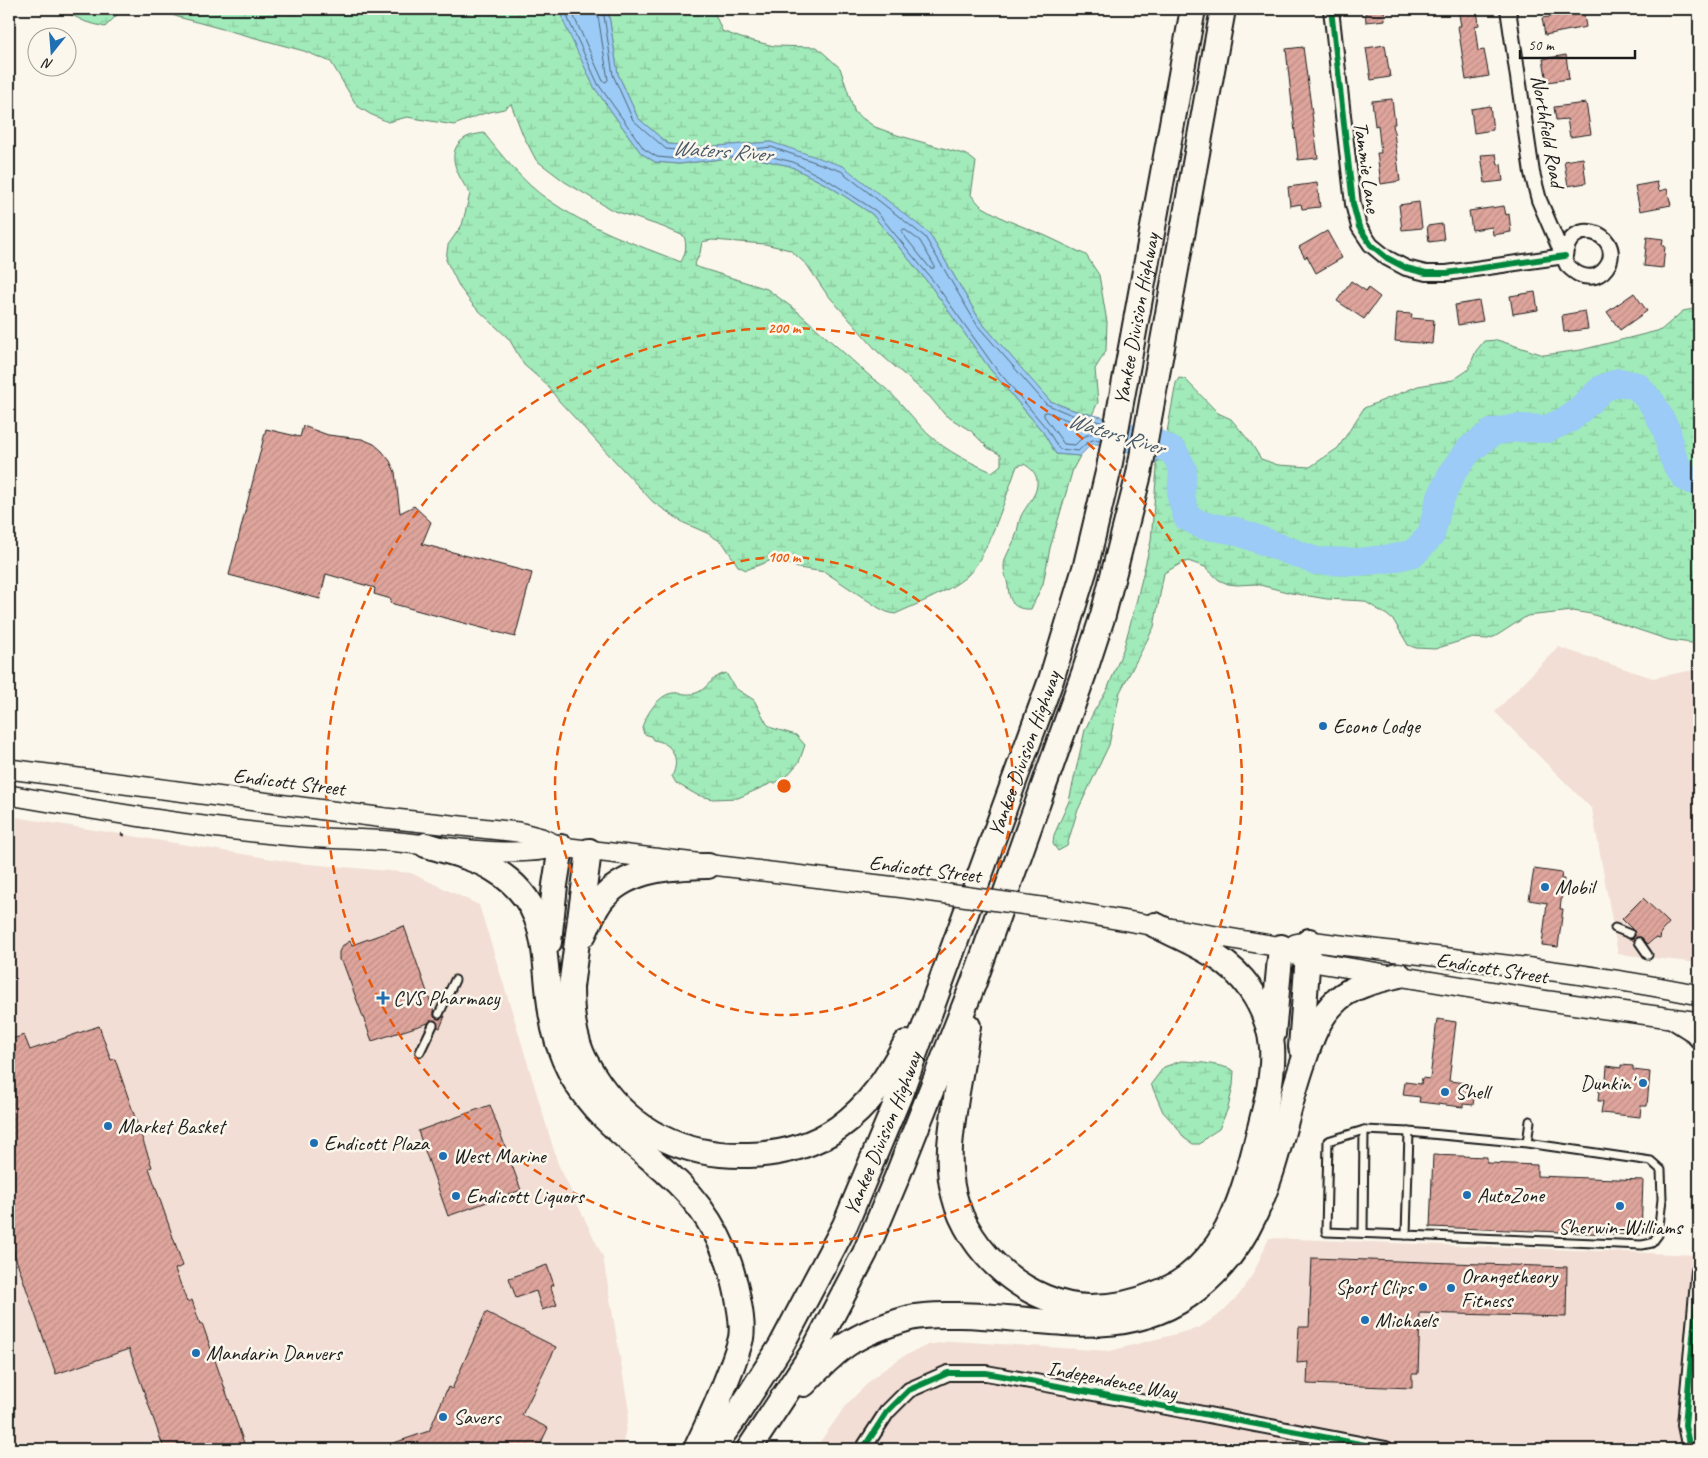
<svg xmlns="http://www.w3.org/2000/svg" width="1708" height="1458" font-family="Caveat,sans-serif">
<defs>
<pattern id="wetland-marsh" width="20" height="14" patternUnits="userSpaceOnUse" patternTransform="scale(1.25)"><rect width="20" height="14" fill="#a1eab9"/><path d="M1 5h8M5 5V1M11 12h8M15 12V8" fill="none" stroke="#8ac89e"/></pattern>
<pattern id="building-hatch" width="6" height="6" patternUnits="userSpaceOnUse" patternTransform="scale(1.25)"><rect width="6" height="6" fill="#dea59c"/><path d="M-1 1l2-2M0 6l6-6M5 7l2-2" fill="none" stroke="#be8d86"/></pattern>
</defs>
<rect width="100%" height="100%" fill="#fbf7ec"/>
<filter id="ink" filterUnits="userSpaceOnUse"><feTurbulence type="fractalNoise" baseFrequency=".02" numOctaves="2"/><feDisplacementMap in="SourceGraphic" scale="10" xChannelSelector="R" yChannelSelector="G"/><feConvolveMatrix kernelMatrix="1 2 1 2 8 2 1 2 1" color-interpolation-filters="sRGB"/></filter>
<g filter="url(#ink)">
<!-- built -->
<g fill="#f2ded4">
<path d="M 1558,647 L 1653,678 L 1699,669 L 1699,963 L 1618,954 L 1592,809 L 1495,712 Z"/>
<path d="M 9,816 L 297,863 L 411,873 L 479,905 L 511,1008 L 558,1164 L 603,1257 L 629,1411 L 622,1449 L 9,1449 Z"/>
<path d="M 1269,1238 L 1699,1255 L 1699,1449 L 815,1449 L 847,1404 L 875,1376 L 902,1357 L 928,1345 L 952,1341 L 1110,1351 L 1199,1328 L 1221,1313 L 1239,1295 L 1254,1272 Z"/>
</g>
<!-- wetland -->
<g fill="url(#wetland-marsh)" stroke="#5e836a" fill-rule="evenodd">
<path d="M 59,9 L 123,9 L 105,27 L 86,22 Z"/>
<path d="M 156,9 L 561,9 L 565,23 L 594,87 L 641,153 L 655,162 L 679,164 L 746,156 L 790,166 L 829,186 L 872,214 L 930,285 L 990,369 L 1043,432 L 1056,454 L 1080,456 L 1073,469 L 1050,548 L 1043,584 L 1031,609 C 1014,610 1009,602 1008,586 C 1007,579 1004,574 1004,567 C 1004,557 1011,548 1015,538 C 1018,531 1018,523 1021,516 C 1026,506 1036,496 1037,485 C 1038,474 1032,469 1024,464 L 1017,466 C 1007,493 987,559 966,577 C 946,593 919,603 895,614 L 887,612 L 879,608 L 825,572 L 798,568 L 781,561 L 772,560 L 746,570 L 738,566 L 723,543 L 707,533 L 684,523 L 653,502 L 559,401 L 547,385 L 524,365 L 509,339 L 473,305 L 460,288 L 446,260 L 448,245 L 462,225 L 470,194 C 460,178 442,153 465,138 C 470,135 478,134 484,133 C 500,154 525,184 547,199 C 588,228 635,244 681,262 C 686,252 687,246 684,236 L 663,227 L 612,210 L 565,182 L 536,160 L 523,135 L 511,104 L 504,109 L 485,113 L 454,125 L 407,117 L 388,122 L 370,114 L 357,106 L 331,62 L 304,51 L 178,17 ZM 712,240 L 765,244 L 790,250 L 807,265 L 826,293 L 878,352 L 930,397 L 945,415 L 971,431 L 988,448 L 1001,455 L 1001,465 L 992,472 C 969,462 948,452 929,435 C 910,416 895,393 872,378 L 797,311 L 767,289 L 694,266 L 700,253 L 702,242 Z"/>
<path d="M 608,9 L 713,9 L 722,31 L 741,38 L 774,46 L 817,47 L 840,68 L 855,113 L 875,127 L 897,135 L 967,155 L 976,162 L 971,195 L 981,206 L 1004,219 L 1046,236 L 1086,255 L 1099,275 L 1107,322 L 1106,351 L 1095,369 L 1098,402 L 1092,415 L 1073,410 L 1050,401 L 1029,378 L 981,322 L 929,233 L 771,142 L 703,147 L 668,144 L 638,118 L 618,74 Z"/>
<path d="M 1699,308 L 1699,644 L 1669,640 L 1591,614 L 1573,611 L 1527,616 L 1496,636 L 1488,639 L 1470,638 L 1435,649 L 1416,648 L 1408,645 L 1394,621 L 1387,615 L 1364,601 L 1327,599 L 1291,593 L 1256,584 L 1237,585 L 1228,584 L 1219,580 L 1205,567 L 1188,561 L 1180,564 L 1164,573 L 1154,627 L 1120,692 L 1109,745 L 1077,812 L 1067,846 L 1058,851 L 1053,844 L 1054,835 L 1069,801 L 1085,730 L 1093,713 L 1107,690 L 1114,673 L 1124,647 L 1136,603 L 1151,541 L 1157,468 L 1156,464 L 1161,453 L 1167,432 L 1176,383 L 1179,378 L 1185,379 L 1218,413 L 1231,419 L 1251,443 L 1261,459 L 1278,465 L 1310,467 L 1338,448 L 1364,408 L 1418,386 L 1453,380 L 1468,370 L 1476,351 L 1484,341 L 1497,340 L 1544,355 L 1581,350 L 1661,330 L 1683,311 Z"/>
<path d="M 726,673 L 735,688 L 754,700 L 767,724 L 772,728 L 796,735 L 805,745 L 799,762 L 786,777 L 775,783 L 772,783 L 738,798 L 713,799 L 697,795 L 676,783 L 672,776 C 681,759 672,742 653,740 L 651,736 L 644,734 L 642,727 C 646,715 659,694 673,693 C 681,692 686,696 696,693 C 705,690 708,683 715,678 C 718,676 722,674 726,673 Z"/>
<path d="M 1181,1061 C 1192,1061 1226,1065 1234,1071 L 1233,1086 L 1228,1108 L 1219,1129 L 1208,1136 L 1200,1144 L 1193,1144 L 1184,1138 L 1177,1127 L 1163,1112 L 1151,1084 L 1164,1067 Z"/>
</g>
<!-- water -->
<path fill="#9bcbf6" stroke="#68859f" d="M 561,9 L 608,9 L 618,74 L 638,118 L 668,144 L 703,147 L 771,142 L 843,166 L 929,233 L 981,322 L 1050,401 L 1073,410 L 1167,433 L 1161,453 L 1156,464 C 1141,457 1111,443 1095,444 C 1089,445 1084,452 1080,456 L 1056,454 L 1043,432 L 990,369 L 930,285 L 872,214 L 829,186 L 790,166 L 746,156 L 679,164 L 655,162 L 641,153 L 594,87 L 564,23 Z"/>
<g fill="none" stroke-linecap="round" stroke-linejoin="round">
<!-- shore -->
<g stroke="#4f6273" stroke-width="1">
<path d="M 566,9 L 569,21 L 598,84 L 644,149 L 657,157 L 679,159 L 696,156 L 697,154 L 695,152 L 666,149 L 633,120 L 613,75 L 603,9"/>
<path d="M 572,9 L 575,19 L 603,81 L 606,82 L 608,80 L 597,9"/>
<path d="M 904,229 L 920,241 L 934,265 L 934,268 L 930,268 L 902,233 L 902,231 Z"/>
<path d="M 1047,412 L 1070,421 L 1096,428 L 1098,431 L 1083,437 L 1075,445 L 1064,444 L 1044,416 L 1044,413 Z"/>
<path d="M 1101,440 C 1089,438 1086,444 1078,451 L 1059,449 L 1047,429 L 994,366 L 934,282 L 876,211 L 831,182 L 793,162 L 756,153 L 755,149 L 771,147 L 841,171 L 925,237 L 977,325 L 1046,404 L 1072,415 L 1104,423"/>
</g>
<!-- river -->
<path stroke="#9bcbf6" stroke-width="28" d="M 1127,437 L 1156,443 L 1174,452 L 1183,469 L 1181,497 L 1187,517 L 1202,525 L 1236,531 L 1316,561 L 1359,562 L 1394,558 L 1414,553 L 1431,535 L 1439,502 L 1453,471 L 1470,449 L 1493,432 L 1517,428 L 1547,429 L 1571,418 L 1603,388 L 1619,382 L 1637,386 L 1652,403 L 1667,431 L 1671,452 L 1676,464 L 1685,477 L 1693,481 L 1699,480"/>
</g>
<!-- building -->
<g fill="url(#building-hatch)" stroke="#1c1c1c">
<path d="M 1365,9 L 1384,9 L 1385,20 L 1366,22 Z"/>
<path d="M 1458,9 L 1477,9 L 1479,25 L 1475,26 L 1478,51 L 1484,50 L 1489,76 L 1466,80 L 1458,26 L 1461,26 Z"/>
<path d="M 1549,9 L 1583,9 L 1586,27 L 1545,35 L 1542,18 L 1550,17 Z"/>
<path d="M 1385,45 L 1390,77 L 1371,80 L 1366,48 Z"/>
<path d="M 1303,47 L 1318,158 L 1298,160 L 1286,49 Z"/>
<path d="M 1566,55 L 1569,79 L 1547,82 L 1543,59 Z"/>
<path d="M 1392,99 L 1395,124 L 1393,124 L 1400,181 L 1381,184 L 1377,153 L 1381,153 L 1378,125 L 1375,126 L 1372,101 Z"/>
<path d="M 1586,103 L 1591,134 L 1570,137 L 1567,119 L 1556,120 L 1554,107 Z"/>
<path d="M 1490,106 L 1493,130 L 1474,133 L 1471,109 Z"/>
<path d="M 1496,154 L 1498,165 L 1501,164 L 1503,181 L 1485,183 L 1481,155 Z"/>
<path d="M 1583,158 L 1586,183 L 1568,186 L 1564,161 Z"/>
<path d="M 1657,182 L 1659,191 L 1667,189 L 1671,205 L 1640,211 L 1635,186 Z"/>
<path d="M 1317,183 L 1320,207 L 1302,209 L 1301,204 L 1290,206 L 1288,187 Z"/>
<path d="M 1419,202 L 1422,228 L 1402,230 L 1399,205 Z"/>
<path d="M 1504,206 L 1506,215 L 1509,214 L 1511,232 L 1493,235 L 1492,227 L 1472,230 L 1469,211 Z"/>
<path d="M 1442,224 L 1444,240 L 1429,242 L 1427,226 Z"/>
<path d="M 1327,231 L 1342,258 L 1316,273 L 1307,256 L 1305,258 L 1299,247 Z"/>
<path d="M 1647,237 L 1663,239 L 1662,246 L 1665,246 L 1663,268 L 1644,266 Z"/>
<path d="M 1351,281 L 1366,291 L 1368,288 L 1380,297 L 1364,319 L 1337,301 Z"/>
<path d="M 1535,292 L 1538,310 L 1513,314 L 1510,296 Z"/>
<path d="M 1634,293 L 1647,311 L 1620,330 L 1607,312 Z"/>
<path d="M 1479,301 L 1483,321 L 1458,325 L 1455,305 Z"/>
<path d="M 1585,311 L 1588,329 L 1564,332 L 1562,315 Z"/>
<path d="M 1397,313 L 1412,314 L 1411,318 L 1434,320 L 1432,344 L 1395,341 Z"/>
<path d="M 303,426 L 328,435 L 362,439 L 374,444 L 382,451 L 390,461 L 395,472 L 400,513 L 414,506 L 431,522 L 422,544 L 532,573 L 515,637 L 390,603 L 391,599 L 374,594 L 375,588 L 326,574 L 320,599 L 229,575 L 266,429 L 300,437 Z"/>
<path d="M 1534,869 L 1562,873 L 1561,879 L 1564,879 L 1560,909 L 1563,909 L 1558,947 L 1542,945 L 1547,903 L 1529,900 Z"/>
<path d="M 1643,898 L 1669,923 L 1661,932 L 1660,939 L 1655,938 L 1648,944 L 1641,937 L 1636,937 L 1634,941 L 1631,939 L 1635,936 L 1634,931 L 1622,919 Z"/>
<path d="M 404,926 L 434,1012 L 434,1017 L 439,1019 L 445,1016 L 440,1028 L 438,1027 L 437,1022 L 432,1020 L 428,1023 L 372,1041 L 343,963 L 339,960 L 339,952 L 342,946 L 350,941 L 352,945 Z"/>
<path d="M 1437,1019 L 1456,1022 L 1449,1081 L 1466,1083 L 1466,1090 L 1475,1091 L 1473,1105 L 1463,1104 L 1463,1107 L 1419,1102 L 1420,1097 L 1403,1095 L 1405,1082 L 1421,1084 L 1422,1078 L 1430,1079 Z"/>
<path d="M 99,1026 L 111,1060 L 115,1059 L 152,1167 L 149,1168 L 183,1266 L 175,1269 L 187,1302 L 192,1300 L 200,1324 L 202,1323 L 246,1449 L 164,1449 L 129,1349 L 56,1374 L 9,1239 L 9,1040 L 24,1035 L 30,1050 Z"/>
<path d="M 1621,1065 L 1633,1066 L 1633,1070 L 1650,1072 L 1647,1106 L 1641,1106 L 1640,1117 L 1601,1113 L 1603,1101 L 1598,1101 L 1600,1080 L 1606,1080 L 1607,1066 L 1621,1068 Z"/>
<path d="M 490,1105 L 521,1190 L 448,1216 L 418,1131 Z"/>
<path d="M 1433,1155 L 1487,1157 L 1487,1163 L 1537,1165 L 1537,1176 L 1643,1180 L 1641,1235 L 1430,1227 Z"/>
<path d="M 1312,1258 L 1567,1267 L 1566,1317 L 1420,1313 L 1418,1374 L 1412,1374 L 1412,1388 L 1307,1384 L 1308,1362 L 1297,1363 L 1299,1327 L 1309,1327 Z"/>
<path d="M 547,1265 L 554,1285 L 550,1286 L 557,1305 L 542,1310 L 536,1291 L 516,1298 L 509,1278 Z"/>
<path d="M 486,1312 L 556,1347 L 522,1415 L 548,1428 L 538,1449 L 382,1449 L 382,1447 L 429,1431 L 448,1387 L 452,1389 Z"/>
</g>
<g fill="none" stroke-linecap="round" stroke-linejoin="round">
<defs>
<g id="lane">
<path d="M 1615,928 L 1630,934"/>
<path d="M 1639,942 L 1648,955"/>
<path d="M 439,1014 L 455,980"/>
<path d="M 420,1052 L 433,1025"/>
<path d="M 1527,1143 L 1409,1132 L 1406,1235 L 1642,1245 L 1652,1243 L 1658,1235 L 1662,1199 L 1661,1170 L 1651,1161 L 1527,1143 L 1530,1121"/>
<path d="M 1363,1233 L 1364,1130"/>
<path d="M 1406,1235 L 1326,1232 L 1328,1141 L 1364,1130 L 1409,1132"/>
</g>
<g id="street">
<path d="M 1331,9 L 1353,204 L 1359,227 L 1371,245 L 1387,258 L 1406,268 L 1426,273 L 1447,273 L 1565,256"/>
<path d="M 1508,9 L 1532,173 L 1539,200 L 1567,265 C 1575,273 1583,279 1595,276 C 1601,274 1606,269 1609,263 C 1621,232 1569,215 1565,256"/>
<path d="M 1670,1020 L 1692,1034 L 1699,1042"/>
<path d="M 863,1449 L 887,1412 L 909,1390 L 948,1373 L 986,1373 L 1052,1385 L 1386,1449"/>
<path d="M 1690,1449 L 1685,1425 L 1699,1271"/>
</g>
<g id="secondary">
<path d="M 9,769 L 385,818 L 518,832 L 541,838 L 561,847 L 905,888"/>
<path d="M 9,795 C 107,812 206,829 305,837 C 333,839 361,839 388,841 C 446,846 505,859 561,847"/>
<path d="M 1062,910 L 1281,947 L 1307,961 L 1549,1001 L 1699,1022"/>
<path d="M 1295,944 L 1309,941 C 1439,958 1570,969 1699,995"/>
</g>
<g id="highway">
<path d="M 426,845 C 449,852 473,857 493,869 C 552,904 542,954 551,1012 C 554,1035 561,1055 572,1076 C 595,1117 632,1141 666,1172 C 707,1207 731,1251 739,1304 C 741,1315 743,1327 741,1338 C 739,1347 735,1357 732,1366 C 721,1395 709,1422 696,1449"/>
<path d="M 589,851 L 571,987 C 571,1009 573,1033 582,1054 C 586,1064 593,1074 599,1083 C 635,1134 687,1157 749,1155 C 780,1154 812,1146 838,1128 C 870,1105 887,1078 906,1043"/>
<path d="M 584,934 C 590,921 595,906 605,896 C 631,868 673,867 708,866"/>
<path d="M 549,942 L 555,885 L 561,847"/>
<path d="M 968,1026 C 964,1048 961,1070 957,1092 C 952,1126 945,1161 954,1195 C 968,1253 1028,1306 1090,1307 C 1113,1307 1134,1303 1155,1294 C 1166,1290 1178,1284 1187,1277 C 1203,1265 1217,1247 1227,1229 C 1242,1200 1250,1167 1258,1136 C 1265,1108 1274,1077 1272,1047 C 1270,1026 1262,1006 1250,989 C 1228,956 1189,942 1155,925"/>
<path d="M 1273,1034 L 1281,947"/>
<path d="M 1301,1047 L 1309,941"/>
<path d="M 804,1384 C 817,1370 831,1356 846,1345 C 865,1332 889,1324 910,1318 C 925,1314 944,1315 959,1315 C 1042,1316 1126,1346 1197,1289 C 1270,1232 1275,1144 1303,1063 C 1311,1039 1318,1017 1338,999 C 1354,985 1379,980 1399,975"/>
<path id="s1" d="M 712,1449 L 734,1419 L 781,1346 L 845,1225 L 900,1094 L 1051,680 L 1086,565 L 1109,468 L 1193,9"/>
<path d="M 749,1449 L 813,1352 L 865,1253 L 897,1177 L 974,982 L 1084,673 L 1103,615 L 1139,474 L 1223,9"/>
</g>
</defs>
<!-- lane casing -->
<use href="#lane" stroke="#1c1c1c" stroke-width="11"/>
<!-- street casing -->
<use href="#street" stroke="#1c1c1c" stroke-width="18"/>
<!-- secondary casing -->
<use href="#secondary" stroke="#1c1c1c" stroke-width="22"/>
<!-- highway casing -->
<use href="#highway" stroke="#1c1c1c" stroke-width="28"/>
<!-- path -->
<path stroke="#1c1c1c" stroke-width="2.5" stroke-dasharray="4 4" stroke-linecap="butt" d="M 121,834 L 127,836"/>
<!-- lane -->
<use href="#lane" stroke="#fbf7ec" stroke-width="7"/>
<!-- street -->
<use href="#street" stroke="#fbf7ec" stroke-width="14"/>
<!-- secondary -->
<use href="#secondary" stroke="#fbf7ec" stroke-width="19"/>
<!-- highway -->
<use href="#highway" stroke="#fbf7ec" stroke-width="24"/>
<defs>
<path id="secondary-bridge" d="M 905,888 L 1062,910"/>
</defs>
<!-- secondary-bridge casing -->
<use href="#secondary-bridge" stroke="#1c1c1c" stroke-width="22" stroke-linecap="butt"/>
<!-- secondary-bridge -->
<use href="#secondary-bridge" stroke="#fbf7ec" stroke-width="19"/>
<defs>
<g id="cycleway">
<path d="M 1331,9 L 1353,204 L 1359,227 L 1371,245 L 1387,258 L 1406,268 L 1426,273 L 1447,273 L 1565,256"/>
<path d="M 863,1449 L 887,1412 L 909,1390 L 948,1373 L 986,1373 L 1052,1385 L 1386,1449"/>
<path d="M 1690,1449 L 1685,1425 L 1699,1271"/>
</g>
</defs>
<!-- cycleway casing -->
<use href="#cycleway" stroke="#fbf7ec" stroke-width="9"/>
<!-- cycleway -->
<use href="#cycleway" stroke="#00873e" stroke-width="6"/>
</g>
</g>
<!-- distance rings -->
<g fill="none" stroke="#e8590c" stroke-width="2.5" stroke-dasharray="9 6">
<circle cx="784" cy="786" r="229"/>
<circle cx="784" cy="786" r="458"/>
</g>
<!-- markers -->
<g fill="#1f6fb2" stroke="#fbf7ec" stroke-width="2">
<circle cx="1323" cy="726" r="5"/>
<circle cx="1545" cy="887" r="5"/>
<path d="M380.5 990.5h5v5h5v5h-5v5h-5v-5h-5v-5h5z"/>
<circle cx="1643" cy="1083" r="5"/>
<circle cx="1445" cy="1092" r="5"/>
<circle cx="108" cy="1126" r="5"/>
<circle cx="314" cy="1143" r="5"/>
<circle cx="443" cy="1156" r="5"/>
<circle cx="1467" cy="1195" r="5"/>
<circle cx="456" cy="1196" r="5"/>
<circle cx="1620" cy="1206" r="5"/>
<circle cx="1423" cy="1287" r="5"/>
<circle cx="1451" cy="1288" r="5"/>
<circle cx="1365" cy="1320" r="5"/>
<circle cx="196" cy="1353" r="5"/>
<circle cx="443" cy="1417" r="5"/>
</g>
<g text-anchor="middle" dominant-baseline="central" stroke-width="5" stroke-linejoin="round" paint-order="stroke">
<!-- street labels -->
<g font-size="21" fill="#1c1c1c" stroke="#fbf7ec">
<text transform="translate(1548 131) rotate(80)">Northfield Road</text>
<text transform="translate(1367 167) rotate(82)">Tammie Lane</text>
<text stroke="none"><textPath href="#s1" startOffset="1215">Yankee Division Highway</textPath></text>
<text stroke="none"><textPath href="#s1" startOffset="765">Yankee Division Highway</textPath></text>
<text transform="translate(289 782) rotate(7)">Endicott Street</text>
<text transform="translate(925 869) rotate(7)">Endicott Street</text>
<text transform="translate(1492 968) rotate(9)">Endicott Street</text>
<text stroke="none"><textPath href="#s1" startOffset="360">Yankee Division Highway</textPath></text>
<text transform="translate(1112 1380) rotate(11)">Independence Way</text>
</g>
<!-- poi labels -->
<g font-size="21" fill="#1c1c1c" stroke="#fbf7ec" text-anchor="start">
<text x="1333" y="726">Econo Lodge</text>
<text x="1555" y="887">Mobil</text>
<text x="393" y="998">CVS Pharmacy</text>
<text x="1633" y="1083" text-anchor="end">Dunkin'</text>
<text x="1455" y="1092">Shell</text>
<text x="118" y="1126">Market Basket</text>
<text x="324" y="1143">Endicott Plaza</text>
<text x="453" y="1156">West Marine</text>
<text x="1477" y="1195">AutoZone</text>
<text x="466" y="1196">Endicott Liquors</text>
<text x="1620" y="1227" text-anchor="middle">Sherwin-Williams</text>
<text x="1461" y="1276">Orangetheory<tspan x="1461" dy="24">Fitness</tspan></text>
<text x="1413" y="1287" text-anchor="end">Sport Clips</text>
<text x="1375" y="1320">Michaels</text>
<text x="206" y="1353">Mandarin Danvers</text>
<text x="453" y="1417">Savers</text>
</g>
<!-- water labels -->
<g font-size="22" font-style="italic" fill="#485968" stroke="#fbf7ec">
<text transform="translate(722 151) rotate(4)">Waters River</text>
<text transform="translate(1116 434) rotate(17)">Waters River</text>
</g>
</g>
<circle cx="784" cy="786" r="8" fill="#e8590c" stroke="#fbf7ec" stroke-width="2.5"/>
<g font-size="15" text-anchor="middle" font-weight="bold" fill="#e8590c" stroke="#fbf7ec" stroke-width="5" stroke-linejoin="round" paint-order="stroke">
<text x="784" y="333">200 m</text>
<text x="784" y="562">100 m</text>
</g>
<!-- margin -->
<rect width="1708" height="1458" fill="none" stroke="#fbf7ec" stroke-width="30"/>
<rect x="15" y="15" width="1678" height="1428" fill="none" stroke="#1c1c1c" stroke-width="2" filter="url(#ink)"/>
<!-- north arrow -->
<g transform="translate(52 52) rotate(197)"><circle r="24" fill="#fbf7ec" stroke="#a29f99"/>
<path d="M0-4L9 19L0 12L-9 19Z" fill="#1f6fb2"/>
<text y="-8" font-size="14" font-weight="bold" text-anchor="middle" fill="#1c1c1c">N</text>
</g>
<!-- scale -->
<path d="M1520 50v8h115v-8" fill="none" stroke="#1c1c1c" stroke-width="2.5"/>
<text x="1528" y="50" font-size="15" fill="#1c1c1c" stroke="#fbf7ec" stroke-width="4" paint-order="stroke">50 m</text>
</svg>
